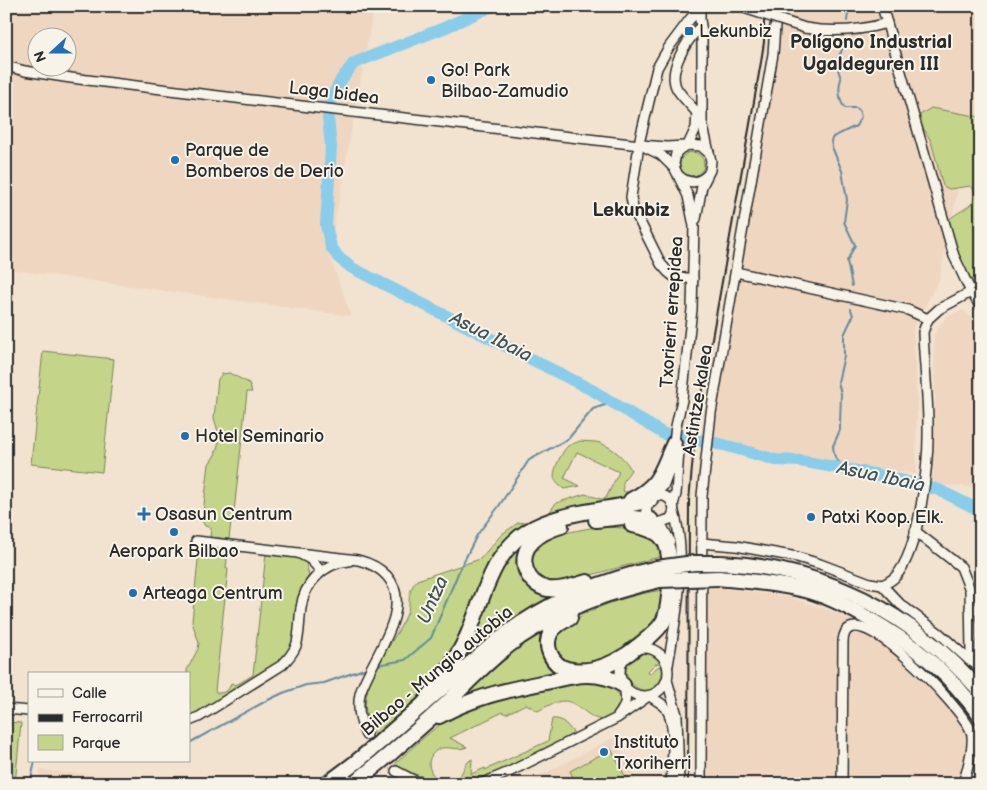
<svg xmlns="http://www.w3.org/2000/svg" width="987" height="790" font-family="'Balsamiq Sans',sans-serif">
<rect width="100%" height="100%" fill="#f2e2d0"/>
<filter id="ink" filterUnits="userSpaceOnUse"><feTurbulence type="fractalNoise" baseFrequency=".02" numOctaves="2"/><feDisplacementMap in="SourceGraphic" scale="10" xChannelSelector="R" yChannelSelector="G"/><feConvolveMatrix kernelMatrix="1 2 1 2 8 2 1 2 1" color-interpolation-filters="sRGB"/></filter>
<g filter="url(#ink)">
<!-- built -->
<g fill="#efd6c0" fill-rule="evenodd">
<path d="M 6,6 L 374,6 L 329,254 L 351,316 L 6,269 ZM 38,38 L 68,38 L 68,68 L 38,68 Z"/>
<path d="M 778,6 L 981,6 L 981,117 L 973,116 L 939,280 L 913,328 L 917,397 L 916,474 L 836,462 L 767,456 L 722,442 L 711,441 L 779,52 Z"/>
<path d="M 963,310 L 981,327 L 981,487 L 932,485 L 935,402 L 934,334 L 946,317 Z"/>
<path d="M 722,588 L 789,597 L 834,612 L 859,624 L 915,664 L 971,732 L 965,784 L 706,784 L 706,589 Z"/>
<path d="M 615,737 L 638,784 L 524,784 Z"/>
<path d="M 40,770 L 150,781 L 150,784 L 39,784 Z"/>
</g>
<!-- green -->
<g fill="#c4d58a" stroke="#78805a">
<path d="M 931,108 L 981,117 L 981,292 L 966,272 L 956,255 L 948,221 C 955,211 987,204 971,186 L 949,189 L 943,186 L 931,141 L 919,121 L 920,115 Z"/>
<circle cx="692" cy="164" r="12"/>
<path d="M 43,351 L 114,359 L 102,472 L 31,464 Z"/>
<path d="M 229,373 L 249,383 L 252,392 L 247,392 L 233,521 L 231,521 L 229,539 L 210,537 L 211,528 L 205,526 L 202,521 L 209,464 L 215,455 L 220,438 L 214,418 L 218,379 L 222,374 Z"/>
<path d="M 580,441 C 586,442 594,441 600,443 C 612,447 626,459 631,470 C 626,478 620,482 624,492 L 648,491 L 644,496 L 544,519 L 486,572 L 450,654 L 439,674 L 421,695 L 374,735 C 348,691 388,655 406,616 C 413,601 404,596 417,580 L 480,559 L 502,534 L 518,523 L 532,521 L 549,513 L 556,503 L 585,494 L 601,499 L 606,498 L 619,472 L 577,452 L 564,478 L 580,486 L 564,489 C 560,486 557,484 555,480 C 551,473 562,451 568,446 C 571,444 576,443 580,441 Z"/>
<path d="M 596,527 L 631,528 L 657,538 L 663,556 L 560,583 L 552,584 L 536,578 C 533,569 528,560 533,550 C 541,535 581,530 596,527 Z"/>
<path d="M 519,545 C 519,551 516,555 516,561 C 514,580 534,597 551,599 L 522,614 L 459,662 L 496,573 Z"/>
<path d="M 209,547 L 228,549 L 226,568 L 228,569 L 215,691 L 217,693 C 225,693 229,691 231,683 L 236,685 L 253,675 L 266,553 L 294,556 L 306,563 L 309,576 L 299,596 L 293,642 L 288,653 L 279,663 L 194,715 L 189,714 L 189,674 L 187,674 L 187,670 L 198,649 L 199,643 L 192,622 L 198,560 L 202,556 L 208,556 Z"/>
<path d="M 663,590 L 661,616 L 641,638 L 624,646 L 617,653 L 598,663 L 568,664 L 561,659 L 555,651 L 554,635 C 581,610 627,595 663,590 Z"/>
<path d="M 542,633 C 537,652 549,661 562,672 L 464,699 L 462,697 C 487,674 512,649 542,633 Z"/>
<path d="M 643,652 L 650,653 L 661,663 L 655,664 L 648,671 L 649,674 L 659,666 L 662,667 C 663,673 662,679 657,685 C 637,705 607,662 643,652 Z"/>
<path d="M 574,682 C 593,684 617,680 622,703 C 600,742 584,701 564,701 C 555,701 546,707 538,711 L 526,704 L 506,714 L 503,712 L 450,738 L 467,747 C 457,752 446,744 437,750 C 420,761 433,786 452,781 C 464,778 462,764 472,759 L 471,774 L 485,768 L 485,770 L 548,741 L 552,719 C 564,717 568,728 576,735 C 557,744 539,753 521,762 C 476,784 438,790 395,764 C 418,743 440,720 469,708 C 500,694 541,690 574,685 Z"/>
<path d="M 6,722 L 21,723 L 15,784 L 6,784 Z"/>
<path d="M 611,749 L 629,784 L 576,784 L 570,771 Z"/>
</g>
<g fill="none" stroke-linecap="round" stroke-linejoin="round">
<!-- stream -->
<g stroke="#638c9e" stroke-width="2">
<path d="M 847,21 L 849,6"/>
<path d="M 845,43 L 836,63 L 841,79 C 838,87 839,102 845,108 L 856,108 L 859,110 L 861,117 L 856,126 L 833,137 L 831,141 L 832,147 L 842,171 L 847,200 L 844,222 L 855,245 L 847,261 L 852,286"/>
<path d="M 846,469 L 836,459 L 834,454 L 833,446 L 840,430 L 840,423 L 841,394 L 838,382 L 844,356 L 844,335 L 853,316 L 851,309"/>
<path d="M 377,665 L 405,660 L 431,638 L 459,571 L 477,535 L 499,506 L 529,460 L 568,439 L 593,409 L 614,402"/>
<path d="M 189,743 L 266,701 L 283,693 L 306,685 L 324,683 L 367,668"/>
<path d="M 30,784 L 35,761"/>
</g>
<!-- river -->
<path stroke="#89cdea" stroke-width="12" d="M 492,6 L 444,28 L 354,63 L 341,80 L 331,99 L 328,118 L 331,147 L 326,225 L 331,247 L 339,258 L 352,268 L 592,390 L 664,434 L 724,445 L 776,460 L 800,461 L 885,476 L 939,490 L 981,511"/>
<!-- minor-tunnel -->
<path stroke="#cabdaf" stroke-width="9" stroke-dasharray="9 4.5" stroke-linecap="butt" d="M 366,735 L 396,771"/>
<defs>
<g id="minor">
<path d="M 775,6 L 775,10"/>
<path d="M 882,6 L 954,256 L 971,292 L 981,307"/>
<path d="M 805,28 C 833,33 859,31 887,23"/>
<path d="M 6,66 L 25,71 L 71,78 L 318,108 L 640,145 L 667,147 L 684,146"/>
<path d="M 697,113 C 691,105 682,97 677,89 C 667,71 686,42 698,29"/>
<path d="M 688,145 L 696,128 L 697,112"/>
<path d="M 645,147 L 661,155 L 675,169"/>
<path d="M 678,175 C 687,184 697,184 706,176"/>
<path d="M 696,219 L 702,186 L 710,170 L 711,161 L 702,122 L 702,32 L 700,20 L 700,6"/>
<path d="M 736,272 L 908,310 L 928,319 L 939,309 L 971,292"/>
<path d="M 693,279 L 673,276 L 668,272 L 661,264 L 633,208 L 631,197 L 640,139 L 657,68 L 669,47 L 690,19 L 703,6"/>
<path d="M 653,497 C 668,491 680,506 670,519 L 658,523"/>
<path d="M 673,505 L 676,494 L 679,450"/>
<path d="M 915,531 L 961,567 L 970,590 L 971,653 L 969,660"/>
<path d="M 196,541 L 358,560 C 370,563 379,567 387,576 C 416,609 369,661 360,694 C 357,709 360,722 366,735"/>
<path d="M 670,541 L 663,528 L 648,517 L 646,510 L 650,500 L 664,485 L 671,466 L 676,426 L 682,400 L 692,309 L 694,226 L 688,196 L 675,169 L 674,164 L 676,153 L 680,149 L 688,145 L 701,146 L 709,153"/>
<path d="M 701,543 L 736,546 L 797,557 L 820,564 L 870,583 L 882,585 L 900,604 L 939,633 L 969,660 L 977,665 L 981,662"/>
<path d="M 300,554 L 310,559 L 321,571"/>
<path d="M 882,585 C 887,583 891,581 895,577 C 920,551 929,461 928,425 C 928,394 924,363 923,332 L 928,319"/>
<path d="M 970,608 L 981,610"/>
<circle cx="644" cy="672" r="24"/>
<path d="M 668,665 C 676,617 688,560 674,512"/>
<path d="M 667,680 L 677,715 L 679,784"/>
<path d="M 650,696 C 655,700 662,703 666,708 C 677,724 672,764 671,784"/>
<path d="M 6,709 L 29,711"/>
<path d="M 618,716 C 626,706 627,699 624,687"/>
<path d="M 189,721 L 199,717 L 282,665 C 288,659 293,653 296,646 C 300,635 299,620 301,608 C 304,583 324,563 349,561"/>
<path d="M 396,771 L 415,781 L 424,784"/>
<path d="M 481,784 L 509,772 L 617,718 L 647,697"/>
<path d="M 701,784 L 702,496 L 711,413 L 773,54 L 775,26"/>
<path d="M 842,784 L 843,641 C 848,586 962,708 971,731 C 975,743 967,771 963,784"/>
</g>
<g id="highway">
<path d="M 631,500 C 662,484 661,470 674,443"/>
<path d="M 596,520 L 624,517 L 651,520"/>
<path d="M 561,526 C 551,529 540,534 533,541 C 516,557 526,585 548,589 C 561,591 575,585 587,582"/>
<path d="M 719,563 C 823,567 913,613 981,692"/>
<path d="M 718,578 C 747,581 777,583 805,590 C 826,595 845,605 864,616 C 912,643 949,672 981,717"/>
<path d="M 570,618 C 563,621 555,626 551,632 C 543,646 552,665 567,669 C 588,674 609,666 626,655"/>
<path d="M 629,653 C 641,643 655,635 663,622 C 671,607 674,552 663,539 C 657,530 642,527 632,525"/>
<path d="M 423,705 C 438,684 454,664 465,641 C 484,600 490,549 535,527 C 569,510 613,510 650,500"/>
<path d="M 439,716 C 474,697 503,691 541,683 C 556,680 572,675 587,675 C 600,675 612,678 623,685"/>
<path d="M 380,742 C 406,719 432,697 458,674 C 478,657 498,639 520,624 C 562,596 609,579 657,568"/>
<path d="M 390,754 C 409,737 428,721 447,703 C 470,680 493,656 520,637 C 566,607 607,592 660,580"/>
<path d="M 327,784 L 355,763"/>
<path d="M 354,784 L 363,776"/>
</g>
</defs>
<!-- minor casing -->
<use href="#minor" stroke="#2b2b2b" stroke-width="12"/>
<!-- highway casing -->
<use href="#highway" stroke="#2b2b2b" stroke-width="18"/>
<!-- minor -->
<use href="#minor" stroke="#f7f3e8" stroke-width="9"/>
<!-- highway -->
<use href="#highway" stroke="#f7f3e8" stroke-width="14"/>
<!-- rail -->
<path stroke="#2b2b2b" stroke-width="2" d="M 688,784 L 689,501 L 695,434 L 761,62 L 764,42 L 764,6"/>
<defs>
<path id="minor-bridge" d="M 744,8 L 805,28"/>
<g id="highway-bridge">
<path d="M 657,568 L 694,563 L 719,563"/>
<path d="M 660,580 L 718,578"/>
<path d="M 355,763 L 380,742"/>
<path d="M 363,776 L 390,754"/>
</g>
</defs>
<!-- minor-bridge casing -->
<use href="#minor-bridge" stroke="#2b2b2b" stroke-width="12" stroke-linecap="butt"/>
<!-- highway-bridge casing -->
<use href="#highway-bridge" stroke="#2b2b2b" stroke-width="18" stroke-linecap="butt"/>
<!-- minor-bridge -->
<use href="#minor-bridge" stroke="#f7f3e8" stroke-width="9"/>
<!-- highway-bridge -->
<use href="#highway-bridge" stroke="#f7f3e8" stroke-width="14"/>
</g>
</g>
<!-- markers -->
<g fill="#1f6fb2" stroke="#f7f3e8" stroke-width="2">
<rect x="684" y="26" width="10" height="10" rx="2.5"/>
<circle cx="431" cy="80" r="5"/>
<circle cx="175" cy="160" r="5"/>
<circle cx="185" cy="436" r="5"/>
<path d="M141.5 506.5h5v5h5v5h-5v5h-5v-5h-5v-5h5z"/>
<circle cx="811" cy="517" r="5"/>
<circle cx="174" cy="532" r="5"/>
<circle cx="133" cy="593" r="5"/>
<circle cx="604" cy="752" r="5"/>
</g>
<g text-anchor="middle" dominant-baseline="central" stroke-width="4" stroke-linejoin="round" paint-order="stroke">
<!-- poi labels -->
<g font-size="18" fill="#2b2b2b" stroke="#f7f3e8" text-anchor="start">
<text x="699" y="31">Lekunbiz</text>
<text x="441" y="70">Go! Park<tspan x="441" dy="21">Bilbao-Zamudio</tspan></text>
<text x="185" y="150">Parque de<tspan x="185" dy="21">Bomberos de Derio</tspan></text>
<text x="195" y="436">Hotel Seminario</text>
<text x="155" y="514">Osasun Centrum</text>
<text x="821" y="517">Patxi Koop. Elk.</text>
<text x="174" y="551" text-anchor="middle">Aeropark Bilbao</text>
<text x="143" y="593">Arteaga Centrum</text>
<text x="614" y="742">Instituto<tspan x="614" dy="21">Txoriherri</tspan></text>
</g>
<!-- street labels -->
<g font-size="18" fill="#2b2b2b" stroke="#f7f3e8">
<text transform="translate(334 93) rotate(7)">Laga bidea</text>
<text transform="translate(672 312) rotate(-86)">Txorierri errepidea</text>
<text transform="translate(698 400) rotate(-81)">Astintze kalea</text>
<text transform="translate(437 671) rotate(-40)">Bilbao - Mungia autobia</text>
</g>
<!-- neighbourhood labels -->
<g font-size="19" font-weight="bold" fill="#2b2b2b" stroke="#f7f3e8">
<text x="871" y="42">Polígono Industrial<tspan x="871" dy="22">Ugaldeguren III</tspan></text>
<text x="631" y="210">Lekunbiz</text>
</g>
<!-- water labels -->
<g font-size="19" font-style="italic" fill="#42545b" stroke="#f7f3e8">
<text transform="translate(491 337) rotate(27)">Asua Ibaia</text>
<text transform="translate(881 477) rotate(12)">Asua Ibaia</text>
<text transform="translate(433 600) rotate(-66)">Untza</text>
</g>
</g>
<!-- margin -->
<rect width="987" height="790" fill="none" stroke="#f7f3e8" stroke-width="25"/>
<rect x="12" y="12" width="962" height="765" fill="none" stroke="#2b2b2b" stroke-width="2" filter="url(#ink)"/>
<!-- legend -->
<rect x="28" y="672" width="162" height="90" fill="#f7f3e8" stroke="#a5a39c"/>
<rect x="38" y="689" width="25" height="8" fill="#f7f3e8" stroke="#a5a39c"/>
<text x="72" y="698" font-size="15" fill="#2b2b2b">Calle</text>
<rect x="38" y="714" width="25" height="8" fill="#2b2b2b" stroke="#a5a39c"/>
<text x="72" y="722" font-size="15" fill="#2b2b2b">Ferrocarril</text>
<rect x="38" y="735" width="25" height="15" fill="#c4d58a" stroke="#a5a39c"/>
<text x="72" y="748" font-size="15" fill="#2b2b2b">Parque</text>
<!-- north arrow -->
<g transform="translate(52 52) rotate(249)"><circle r="24" fill="#f7f3e8" stroke="#a5a39c"/>
<path d="M0-4L9 19L0 12L-9 19Z" fill="#1f6fb2"/>
<text y="-8" font-size="14" font-weight="bold" text-anchor="middle" fill="#2b2b2b">N</text>
</g>
</svg>
